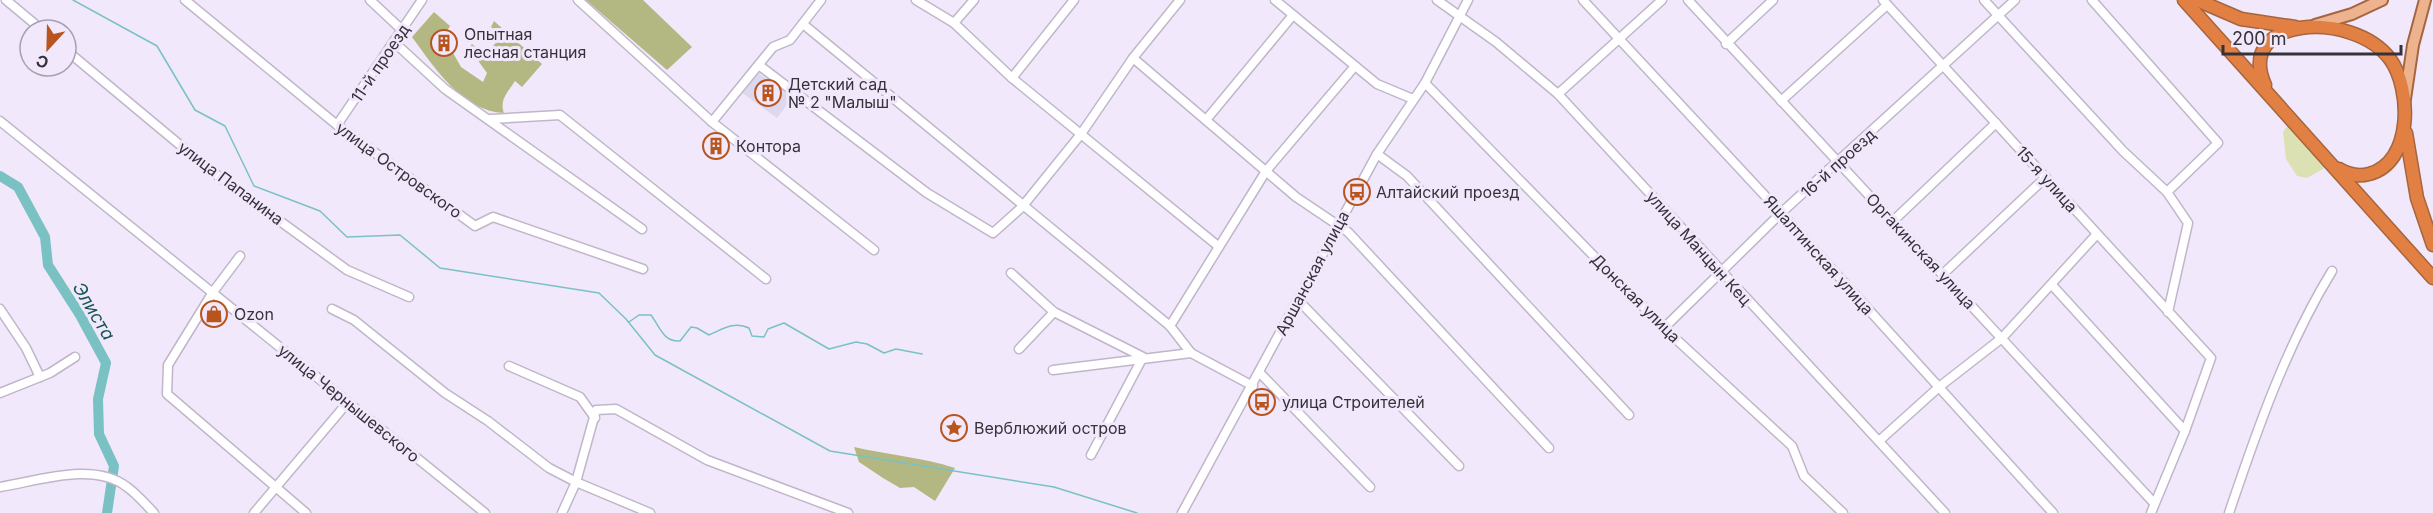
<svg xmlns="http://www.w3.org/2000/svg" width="2433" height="513" font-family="Inter,sans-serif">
<rect width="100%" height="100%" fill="#f2e8fc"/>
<!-- education -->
<path fill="#ddd8ed" d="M 757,72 L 792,98 L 777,118 L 741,92 Z"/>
<!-- green -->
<path fill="#dce1b3" d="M 2289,124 L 2325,163 L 2323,169 L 2307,178 L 2297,176 L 2286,159 L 2283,132 Z"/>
<!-- forest -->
<g fill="#b3b883">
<path d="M 586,0 L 643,0 L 692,47 L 667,70 Z"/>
<path d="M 434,12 L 450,26 L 447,31 L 432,43 L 446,57 L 452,51 L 461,67 L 483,82 L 487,73 L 469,48 L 472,44 L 485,55 L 502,36 L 491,27 L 494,21 L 542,64 L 522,87 L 515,81 C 508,92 499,100 504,113 C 462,111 434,67 412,37 Z"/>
<path d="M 854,447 C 888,455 922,457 955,468 L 935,501 L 914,487 L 900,488 L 883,478 L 859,462 Z"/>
</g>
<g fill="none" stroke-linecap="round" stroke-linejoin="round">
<!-- stream -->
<g stroke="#7ac1c4" stroke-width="1.5">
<path d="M 73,0 L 157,46 L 195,110 L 225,126 L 254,186 L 320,211 L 347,237 L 400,235 L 440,268 L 599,293 L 626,319 L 655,355 L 830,451 L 1054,487 L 1137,513"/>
<path d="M 629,322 L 639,315 L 651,315 C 660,327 663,342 680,341 L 691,327 L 697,328 L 709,335 C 723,329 734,321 749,328 L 752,336 L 764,337 L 768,329 L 784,323 L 829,349 L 856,342 L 867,344 L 884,353 L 896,349 L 922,354"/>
</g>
<!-- river -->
<path stroke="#7ac1c4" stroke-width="10" d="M 0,176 L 18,187 L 45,237 L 48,265 L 80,315 L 106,363 L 98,399 L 99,434 L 114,466 L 107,513"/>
<defs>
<g id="minor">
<path d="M 6,0 L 42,30"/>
<path d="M 185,0 L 337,125 L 475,226 L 493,217 L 643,269"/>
<path d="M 370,0 L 402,30"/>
<path d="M 578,0 L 712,122 L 874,250"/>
<path d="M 916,0 L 954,23 L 1012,78 L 1218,246"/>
<path d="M 1275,0 L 1377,84 L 1413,99"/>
<path d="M 1437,0 L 1496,42 L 1558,94 L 1945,513"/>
<path d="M 1583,0 L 1781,213 L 2053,513"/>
<path d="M 1688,0 L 2154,503"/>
<path d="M 1883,0 L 2211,358 L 2185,431 L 2151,513"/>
<path d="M 1984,0 L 2123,151 L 2167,192"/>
<path d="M 2092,0 L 2218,143 L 2167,192 L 2188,223 L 2168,312"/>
<path d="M 954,23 L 974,0"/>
<path d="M 803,24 L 1170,326 L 1191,353 L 1253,386"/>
<path d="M 394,42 L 445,89 L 642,229"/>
<path d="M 1726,44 L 1773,0"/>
<path d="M 66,50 L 210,170 L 347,270 L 409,297"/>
<path d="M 1133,58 L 1296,197 L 1348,232 L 1549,448"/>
<path d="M 760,66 L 927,193 L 993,233 L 1022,207 L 1081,134 L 1133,58 L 1180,0"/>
<path d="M 1012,78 L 1074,0"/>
<path d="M 1425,83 L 1664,328 L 1792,446 L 1804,476 L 1843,513"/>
<path d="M 1558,94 L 1662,0"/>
<path d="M 1781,101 L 1887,5"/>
<path d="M 491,119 L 560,115 L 766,279"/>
<path d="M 1206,120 L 1293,15"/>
<path d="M 0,121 L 485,513"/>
<path d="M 712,122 L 773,47 L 790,40 L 821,0"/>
<path d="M 337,125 L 422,0"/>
<path d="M 1377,154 L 1407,176 L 1629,415"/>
<path d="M 1893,221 L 1996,123"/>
<path d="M 240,256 L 213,292 L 168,365 L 167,394 L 306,513"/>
<path d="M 1011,273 L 1054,312 L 1143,357 L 1091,455"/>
<path d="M 1943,274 L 2046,177"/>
<path d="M 2052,285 L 2185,431"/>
<path d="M 1298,300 L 1459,466"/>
<path d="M 0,309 L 26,348 L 40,377"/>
<path d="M 332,309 L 354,320 L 445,393 L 488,421 L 549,468 L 576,482 L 650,513"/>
<path d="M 1170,326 L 1266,171 L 1355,66"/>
<path d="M 1664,328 L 1781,213 L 2015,0"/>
<path d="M 1019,349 L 1054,312"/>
<path d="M 509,366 L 580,397 L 595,418"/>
<path d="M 1053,370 L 1191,353"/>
<path d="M 1260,373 L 1370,487"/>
<path d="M 0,393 L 50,373 L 75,357"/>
<path d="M 1879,441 L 1939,387 L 2002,338 L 2097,234"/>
<path d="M 0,487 C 38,481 94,461 127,487 C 137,494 145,504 154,513"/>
<path d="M 254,513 L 348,402"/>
<path d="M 562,513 L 576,482 L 596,410 L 616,409 L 707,460 L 848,513"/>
<path d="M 1182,513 L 1377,154 L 1425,83 L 1468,0"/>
<path d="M 2229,513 C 2257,430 2286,346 2332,271"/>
</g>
<g id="major">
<path d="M 2315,25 L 2352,14 L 2382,0"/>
<path d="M 2405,99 L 2413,45 L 2425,0"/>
</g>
<g id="highway">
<path d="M 2184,0 L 2433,278"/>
<path d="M 2197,0 L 2241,19 L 2295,27"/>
<path d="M 2265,85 C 2234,16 2353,10 2390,59 C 2412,89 2413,163 2369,174 C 2358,177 2349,175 2339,169"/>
<path d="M 2406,133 L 2417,198 L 2433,245"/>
</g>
</defs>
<!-- minor casing -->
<use href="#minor" stroke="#c0b6c9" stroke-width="11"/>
<!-- major casing -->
<use href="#major" stroke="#a5653f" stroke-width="14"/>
<!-- highway casing -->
<use href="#highway" stroke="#a5653f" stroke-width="15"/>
<!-- minor -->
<use href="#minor" stroke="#fff" stroke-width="8"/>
<!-- major -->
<use href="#major" stroke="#edb38e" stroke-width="10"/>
<!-- highway -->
<use href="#highway" stroke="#e18042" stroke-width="12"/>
</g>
<!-- icons -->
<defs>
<symbol id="building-ring" viewBox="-11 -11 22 22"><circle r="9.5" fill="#f2e8fc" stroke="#b8541e" stroke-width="1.5"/><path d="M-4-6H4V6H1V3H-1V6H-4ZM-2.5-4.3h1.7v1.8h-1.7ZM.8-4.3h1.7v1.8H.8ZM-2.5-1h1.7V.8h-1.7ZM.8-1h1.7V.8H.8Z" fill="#b8541e"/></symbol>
<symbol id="bus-ring" viewBox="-11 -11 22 22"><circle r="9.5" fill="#f2e8fc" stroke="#b8541e" stroke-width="1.5"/><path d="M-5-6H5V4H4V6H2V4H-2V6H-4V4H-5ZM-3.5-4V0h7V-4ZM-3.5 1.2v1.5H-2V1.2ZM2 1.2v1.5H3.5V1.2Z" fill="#b8541e"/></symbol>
<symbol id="shop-ring" viewBox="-11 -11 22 22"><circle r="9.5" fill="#f2e8fc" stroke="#b8541e" stroke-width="1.5"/><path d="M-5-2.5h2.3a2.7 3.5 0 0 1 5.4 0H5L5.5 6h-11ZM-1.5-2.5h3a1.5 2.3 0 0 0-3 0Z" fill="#b8541e"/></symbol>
<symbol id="sight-ring" viewBox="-11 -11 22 22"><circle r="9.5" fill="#f2e8fc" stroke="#b8541e" stroke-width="1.5"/><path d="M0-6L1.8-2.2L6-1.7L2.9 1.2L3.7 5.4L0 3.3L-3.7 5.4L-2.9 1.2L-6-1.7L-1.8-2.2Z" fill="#b8541e"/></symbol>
</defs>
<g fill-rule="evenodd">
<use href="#building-ring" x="429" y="28" width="30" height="30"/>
<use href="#building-ring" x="753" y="78" width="30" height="30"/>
<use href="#building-ring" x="701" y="131" width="30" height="30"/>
<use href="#bus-ring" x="1342" y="177" width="30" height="30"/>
<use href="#shop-ring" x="199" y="299" width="30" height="30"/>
<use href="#bus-ring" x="1247" y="387" width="30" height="30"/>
<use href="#sight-ring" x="939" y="413" width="30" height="30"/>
</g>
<g text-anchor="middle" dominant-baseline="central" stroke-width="6" stroke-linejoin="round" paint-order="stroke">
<!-- poi labels -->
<g font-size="16" fill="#363239" stroke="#f2e8fc" text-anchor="start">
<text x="464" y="34">Опытная<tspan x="464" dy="18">лесная станция</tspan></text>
<text x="788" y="84">Детский сад<tspan x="788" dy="18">№ 2 "Малыш"</tspan></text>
<text x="736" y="146">Контора</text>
<text x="1376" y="192">Алтайский проезд</text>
<text x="234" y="314">Ozon</text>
<text x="1282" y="402">улица Строителей</text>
<text x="974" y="428">Верблюжий остров</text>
</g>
<!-- street labels -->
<g font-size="16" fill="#363239" stroke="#f2e8fc">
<text transform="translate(380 63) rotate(-56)">11-й проезд</text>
<text transform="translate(1838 163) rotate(-42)">16-й проезд</text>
<text transform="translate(399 170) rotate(36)">улица Островского</text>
<text transform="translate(2047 179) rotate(48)">15-я улица</text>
<text transform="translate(231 183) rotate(37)">улица Папанина</text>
<text transform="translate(1699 248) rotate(48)">улица Манцын Кец</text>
<text transform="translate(1921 251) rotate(47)">Оргакинская улица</text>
<text transform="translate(1819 255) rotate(48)">Яшалтинская улица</text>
<text transform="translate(1312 273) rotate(-62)">Аршанская улица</text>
<text transform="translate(1636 298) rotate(45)">Донская улица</text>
<text transform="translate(349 403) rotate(39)">улица Чернышевского</text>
</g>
<!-- water labels -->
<g font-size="18" font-style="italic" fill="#185658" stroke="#f2e8fc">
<text transform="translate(94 311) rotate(59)">Элиста</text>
</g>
</g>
<!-- north arrow -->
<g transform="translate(48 48) rotate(202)"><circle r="28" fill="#f2e8fc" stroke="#a79fae" stroke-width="1.5"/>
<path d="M0-4.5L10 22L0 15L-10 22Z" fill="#b8541e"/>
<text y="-9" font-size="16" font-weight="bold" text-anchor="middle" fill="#363239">С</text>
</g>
<!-- scale -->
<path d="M2223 45v9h178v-9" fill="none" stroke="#363239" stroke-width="3"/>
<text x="2232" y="45" font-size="18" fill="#363239" stroke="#f2e8fc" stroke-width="4.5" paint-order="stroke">200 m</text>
</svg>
